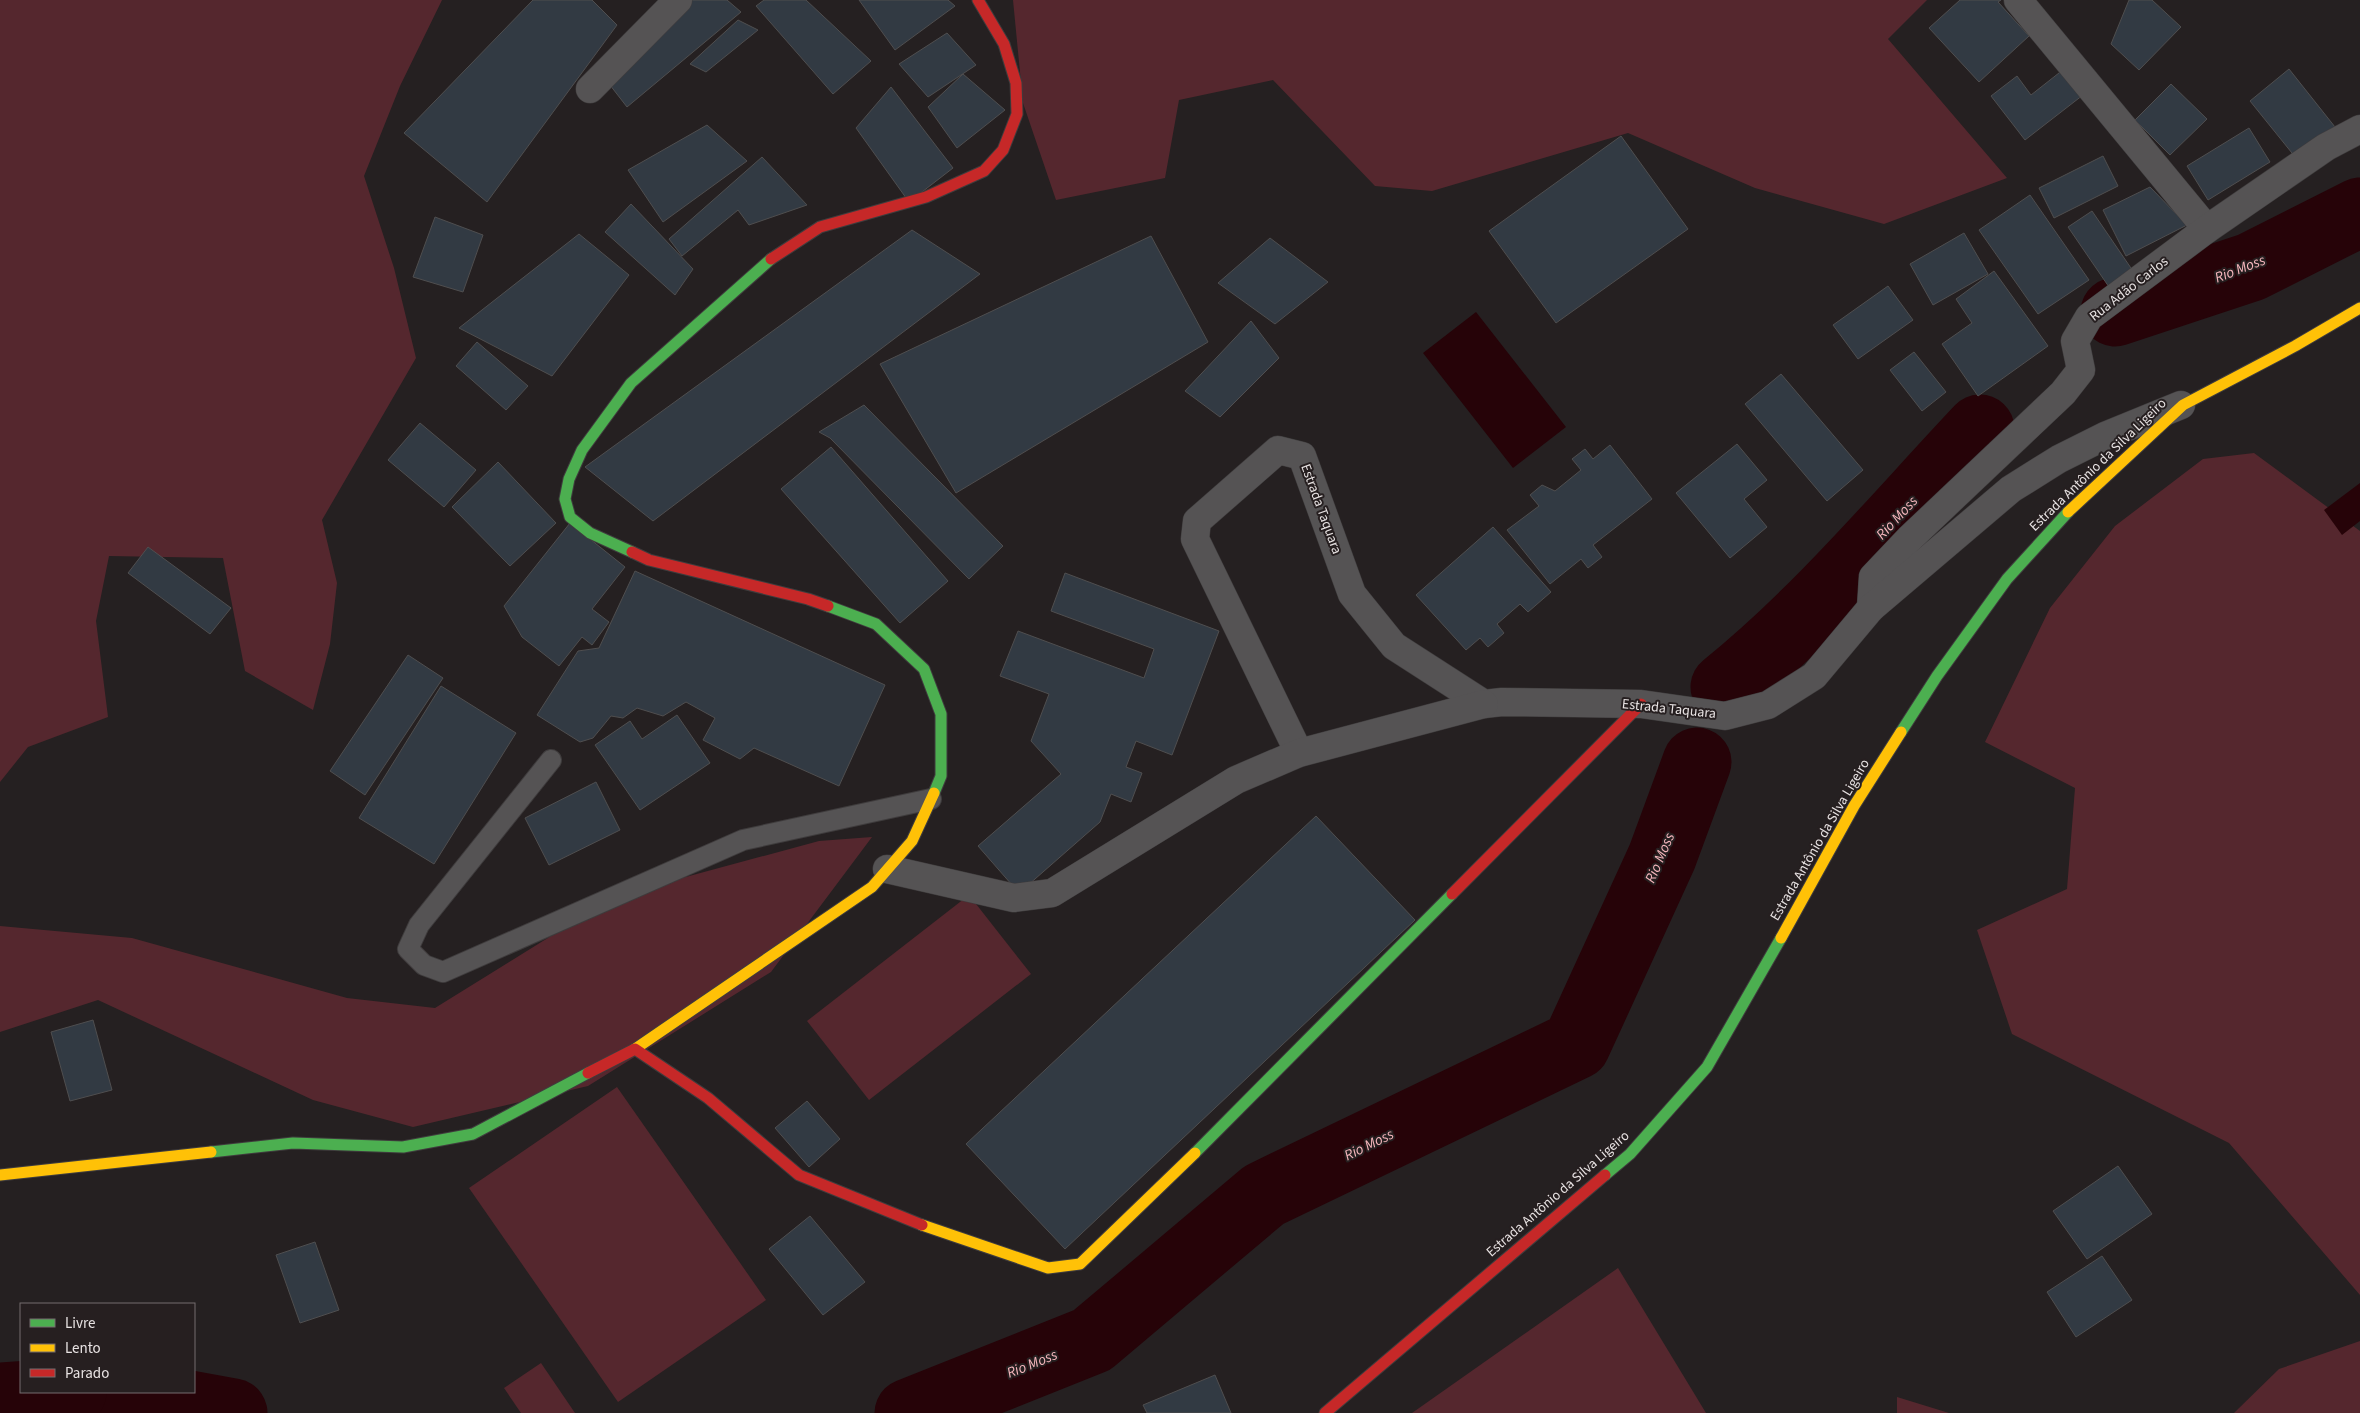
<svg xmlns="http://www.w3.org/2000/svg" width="2360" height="1413" font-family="'Source Sans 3',sans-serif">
<rect width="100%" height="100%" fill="#252021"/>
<!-- green -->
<g fill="#55272e">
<path d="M 0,0 L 442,0 L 400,86 L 364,176 L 394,268 L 416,358 L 322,520 L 337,583 L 330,644 L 313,710 L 245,671 L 223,558 L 109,556 L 96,621 L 108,717 L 28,747 L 0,782 Z"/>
<path d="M 1013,0 L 1927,0 L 1888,39 L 2007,178 L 1884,224 L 1755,188 L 1628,133 L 1432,191 L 1375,186 L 1273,80 L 1179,100 L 1165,178 L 1056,200 L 1023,103 Z"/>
<path d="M 2254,453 L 2360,531 L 2360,1295 L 2229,1143 L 2012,1034 L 1977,930 L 2067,889 L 2075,788 L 1985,742 L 2050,608 L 2115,526 L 2203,459 Z"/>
<path d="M 872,837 L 771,972 L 588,1086 L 413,1127 L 313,1100 L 98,1000 L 0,1032 L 0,926 L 132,938 L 347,998 L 435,1008 L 551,936 L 682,878 L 819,841 Z"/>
<path d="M 969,895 L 1031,974 L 869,1100 L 807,1021 Z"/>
<path d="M 617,1087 L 766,1300 L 618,1402 L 469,1188 Z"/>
<path d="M 1618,1268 L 1706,1413 L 1412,1413 Z"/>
<path d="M 2360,1341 L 2360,1413 L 2234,1413 L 2279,1369 Z"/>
<path d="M 541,1363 L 575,1413 L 521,1413 L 504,1388 Z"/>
<path d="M 1897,1397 L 1949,1413 L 1897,1413 Z"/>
</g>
<!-- water -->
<g fill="#260308">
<path d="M 1476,312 L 1566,427 L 1513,468 L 1423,353 Z"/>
<path d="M 2360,483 L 2360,521 L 2342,535 L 2324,510 Z"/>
</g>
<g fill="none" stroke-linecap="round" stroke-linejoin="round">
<!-- river -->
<g stroke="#260308" stroke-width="69">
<path d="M 2115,312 L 2251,267 L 2360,212"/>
<path d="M 1725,687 C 1819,611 1897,517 1980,429"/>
<path d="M 118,1392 L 233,1413"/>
<path d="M 0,1397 L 72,1392"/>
<path d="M 909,1413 L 1092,1340 L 1264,1195 L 1576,1045 L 1662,857 L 1697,762"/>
</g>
</g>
<!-- building -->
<g fill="#323a43" stroke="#4f4e4f">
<path d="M 533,0 L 592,0 L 617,25 L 487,202 L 404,133 Z"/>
<path d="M 690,0 L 727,0 L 741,12 L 627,107 L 603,76 Z"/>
<path d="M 764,0 L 806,0 L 871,61 L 833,94 L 756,6 Z"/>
<path d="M 859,0 L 948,0 L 955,6 L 895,50 Z"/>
<path d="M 1960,0 L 2001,0 L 1998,2 L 2029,36 L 1979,82 L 1929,28 Z"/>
<path d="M 2129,0 L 2152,0 L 2181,27 L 2139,70 L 2111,44 Z"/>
<path d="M 738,20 L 758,30 L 706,72 L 690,64 Z"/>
<path d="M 947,33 L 976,65 L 928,97 L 899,64 Z"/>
<path d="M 2064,69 L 2083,95 L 2025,140 L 1991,96 L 2017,76 L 2031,95 Z"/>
<path d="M 2289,69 L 2335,127 L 2296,158 L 2250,101 Z"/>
<path d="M 963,74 L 1005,110 L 957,148 L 928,107 Z"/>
<path d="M 2171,84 L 2207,119 L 2170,155 L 2135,120 Z"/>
<path d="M 891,87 L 953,168 L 909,202 L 856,128 Z"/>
<path d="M 707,125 L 747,161 L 663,222 L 628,170 Z"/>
<path d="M 2249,128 L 2270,162 L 2208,200 L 2187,166 Z"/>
<path d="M 1621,136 L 1688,229 L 1556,323 L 1489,231 Z"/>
<path d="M 2103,156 L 2118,186 L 2054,218 L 2039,188 Z"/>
<path d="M 762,157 L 807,205 L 749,225 L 738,210 L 682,256 L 669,239 Z"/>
<path d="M 2150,187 L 2187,225 L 2126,256 L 2103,210 Z"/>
<path d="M 2030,195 L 2089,280 L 2038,314 L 1979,230 Z"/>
<path d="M 631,204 L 693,269 L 675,295 L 605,232 Z"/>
<path d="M 2092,211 L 2133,271 L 2109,287 L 2068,227 Z"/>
<path d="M 435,217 L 483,235 L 463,292 L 413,277 Z"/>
<path d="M 912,230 L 980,274 L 653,521 L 585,467 Z"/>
<path d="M 1964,233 L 1988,274 L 1933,305 L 1910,264 Z"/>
<path d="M 579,234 L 629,275 L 552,376 L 459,328 Z"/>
<path d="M 1151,236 L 1208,342 L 956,493 L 880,364 Z"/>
<path d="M 1270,238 L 1328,282 L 1275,324 L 1218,283 Z"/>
<path d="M 1994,271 L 2048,346 L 1978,396 L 1942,344 L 1972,323 L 1956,299 Z"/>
<path d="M 1888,286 L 1913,320 L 1858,359 L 1833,325 Z"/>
<path d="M 1251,321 L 1279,358 L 1220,417 L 1185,391 Z"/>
<path d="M 477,342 L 528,386 L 506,410 L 456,366 Z"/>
<path d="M 1914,352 L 1946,392 L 1922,411 L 1890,370 Z"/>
<path d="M 1781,374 L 1863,470 L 1827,501 L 1745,404 Z"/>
<path d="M 864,405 L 1003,546 L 969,579 L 830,438 L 819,432 Z"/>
<path d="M 420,423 L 476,470 L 444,507 L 388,460 Z"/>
<path d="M 1737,444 L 1767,480 L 1744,499 L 1767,527 L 1730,558 L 1676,493 Z"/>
<path d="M 1610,445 L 1652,499 L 1593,545 L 1602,557 L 1588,568 L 1581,559 L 1550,584 L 1507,530 L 1539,506 L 1530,495 L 1542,485 L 1555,491 L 1581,470 L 1572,459 L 1585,449 L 1593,459 Z"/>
<path d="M 831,447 L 948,581 L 900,623 L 781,489 Z"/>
<path d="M 498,462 L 556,523 L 510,566 L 452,507 Z"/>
<path d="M 570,523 L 625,567 L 592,609 L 609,622 L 592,645 L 582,637 L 559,666 L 522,637 L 504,606 Z"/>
<path d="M 1493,527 L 1551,592 L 1528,612 L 1520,604 L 1497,624 L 1504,633 L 1488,647 L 1480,638 L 1466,650 L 1416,595 Z"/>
<path d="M 148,547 L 231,608 L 210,634 L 128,573 Z"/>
<path d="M 635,571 L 885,685 L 839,786 L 754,748 L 740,759 L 703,740 L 715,718 L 686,702 L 663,716 L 637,708 L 623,718 L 611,716 L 593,738 L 580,742 L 537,715 L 578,651 L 599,648 Z"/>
<path d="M 1065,573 L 1219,631 L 1172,755 L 1136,741 L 1126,767 L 1142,773 L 1131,802 L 1111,794 L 1100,822 L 1019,893 L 978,846 L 1061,774 L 1031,741 L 1049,694 L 1000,676 L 1018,631 L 1144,678 L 1154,649 L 1051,611 Z"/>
<path d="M 408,655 L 443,678 L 365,795 L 330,771 Z"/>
<path d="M 441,686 L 516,733 L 434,864 L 359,818 Z"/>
<path d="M 677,715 L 710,763 L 640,810 L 595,745 L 630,721 L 642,739 Z"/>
<path d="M 596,782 L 620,830 L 549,865 L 525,818 Z"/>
<path d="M 1316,816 L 1415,920 L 1065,1249 L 966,1144 Z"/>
<path d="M 93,1020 L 112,1090 L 70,1101 L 51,1032 Z"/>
<path d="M 807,1101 L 840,1139 L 809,1167 L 775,1128 Z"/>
<path d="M 2118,1166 L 2152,1214 L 2087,1259 L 2053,1211 Z"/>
<path d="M 810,1216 L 865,1282 L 823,1315 L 769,1249 Z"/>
<path d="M 315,1242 L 339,1310 L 300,1323 L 276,1255 Z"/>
<path d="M 2102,1256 L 2132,1300 L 2076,1337 L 2047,1292 Z"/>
<path d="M 1215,1375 L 1231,1413 L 1147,1413 L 1143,1405 Z"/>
</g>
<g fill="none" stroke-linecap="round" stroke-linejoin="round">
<defs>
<path id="lane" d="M 551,760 L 419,925 L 408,949 L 424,965 L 443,972 L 743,840 L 931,799"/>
<g id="street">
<path d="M 2018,0 L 2207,229"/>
<path d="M 590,89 L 678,0"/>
<path d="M 1871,608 L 1873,577 L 1910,538 L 2063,393 L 2081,370 L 2075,341 L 2089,317 L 2207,229 L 2326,147 L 2360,129"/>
<path d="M 1299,753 L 1195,539 L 1197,521 L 1278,450 L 1302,456 L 1352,594 L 1394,646 L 1484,704 L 1502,702 L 1641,704 L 1725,716 L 1768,705 L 1814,676 L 1871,608 L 2011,489 L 2059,459 L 2105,436 L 2181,405"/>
<path d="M 887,869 L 1014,898 L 1052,893 L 1236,780 L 1299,753 L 1484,704"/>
</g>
<g id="fast">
<path d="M 632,552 L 590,533 L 570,517 L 565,499 L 569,479 L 582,450 L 631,383 L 771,259"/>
<path d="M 828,606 L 876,624 L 924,669 L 941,714 L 941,776 L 934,793"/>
<path d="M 1901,732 L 1937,676 L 2007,579 L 2068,512"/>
<path d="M 211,1152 L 293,1143 L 403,1147 L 473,1134 L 588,1073"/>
<path d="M 1195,1153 L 1452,894"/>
<path d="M 1605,1175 L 1630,1154 L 1707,1067 L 1781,938"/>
</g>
<g id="slow">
<path d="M 2068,512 L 2183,405 L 2295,346 L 2360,308"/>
<path d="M 1781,938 L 1854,806 L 1901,732"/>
<path d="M 635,1049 L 872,887 L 912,841 L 934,793"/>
<path d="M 0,1175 L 211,1152"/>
<path d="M 922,1225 L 1048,1268 L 1080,1264 L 1195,1153"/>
</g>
<g id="jam">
<path d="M 771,259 L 820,227 L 926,197 L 984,171 L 1003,150 L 1017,114 L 1016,83 L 1004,44 L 978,0"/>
<path d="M 632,552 L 649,560 L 808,599 L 828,606"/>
<path d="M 1452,894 L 1641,704"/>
<path d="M 588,1073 L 635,1049 L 708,1098 L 799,1175 L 922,1225"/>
<path d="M 1325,1413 L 1605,1175"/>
</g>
</defs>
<!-- lane casing -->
<use href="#lane" stroke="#3f3c3d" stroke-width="22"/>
<!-- street casing -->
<use href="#street" stroke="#3f3c3d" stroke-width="29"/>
<!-- fast casing -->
<use href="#fast" stroke="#3f3c3d" stroke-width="13"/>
<!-- slow casing -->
<use href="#slow" stroke="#3f3c3d" stroke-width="13"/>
<!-- jam casing -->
<use href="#jam" stroke="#3f3c3d" stroke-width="13"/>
<!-- lane -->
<use href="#lane" stroke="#555354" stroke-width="20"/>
<!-- street -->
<use href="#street" stroke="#555354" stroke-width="28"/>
<!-- fast -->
<use href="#fast" stroke="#4caf50" stroke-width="11"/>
<!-- slow -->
<use href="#slow" stroke="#ffc107" stroke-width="11"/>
<!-- jam -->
<use href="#jam" stroke="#c62828" stroke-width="11"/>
</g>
<g text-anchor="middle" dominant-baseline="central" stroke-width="4" stroke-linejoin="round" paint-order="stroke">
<!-- street labels -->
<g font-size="14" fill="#e8e3e3" stroke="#261f20">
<text transform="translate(2129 289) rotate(-38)">Rua Adão Carlos</text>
<text transform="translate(2098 465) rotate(-44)">Estrada Antônio da Silva Ligeiro</text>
<text transform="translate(1321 509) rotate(70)">Estrada Taquara</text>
<text transform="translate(1669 709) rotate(6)">Estrada Taquara</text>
<text transform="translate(1820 840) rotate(-60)">Estrada Antônio da Silva Ligeiro</text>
<text transform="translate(1558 1194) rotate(-41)">Estrada Antônio da Silva Ligeiro</text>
</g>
<!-- water labels -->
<g font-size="15" font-style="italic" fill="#f6b7bd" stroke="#261f20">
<text transform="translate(2240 269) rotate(-21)">Rio Moss</text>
<text transform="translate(1897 518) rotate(-47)">Rio Moss</text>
<text transform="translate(1660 858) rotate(-67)">Rio Moss</text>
<text transform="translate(1369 1145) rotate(-26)">Rio Moss</text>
<text transform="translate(1032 1364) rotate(-22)">Rio Moss</text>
</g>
</g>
<!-- legend -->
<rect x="20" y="1303" width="175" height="90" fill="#261f20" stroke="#746d6e"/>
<rect x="30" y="1319" width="25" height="8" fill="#4caf50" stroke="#746d6e"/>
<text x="65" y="1328" font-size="15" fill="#e8e3e3">Livre</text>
<rect x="30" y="1344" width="25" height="8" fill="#ffc107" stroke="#746d6e"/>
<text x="65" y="1353" font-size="15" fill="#e8e3e3">Lento</text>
<rect x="30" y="1369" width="25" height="8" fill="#c62828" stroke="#746d6e"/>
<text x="65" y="1378" font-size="15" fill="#e8e3e3">Parado</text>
</svg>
